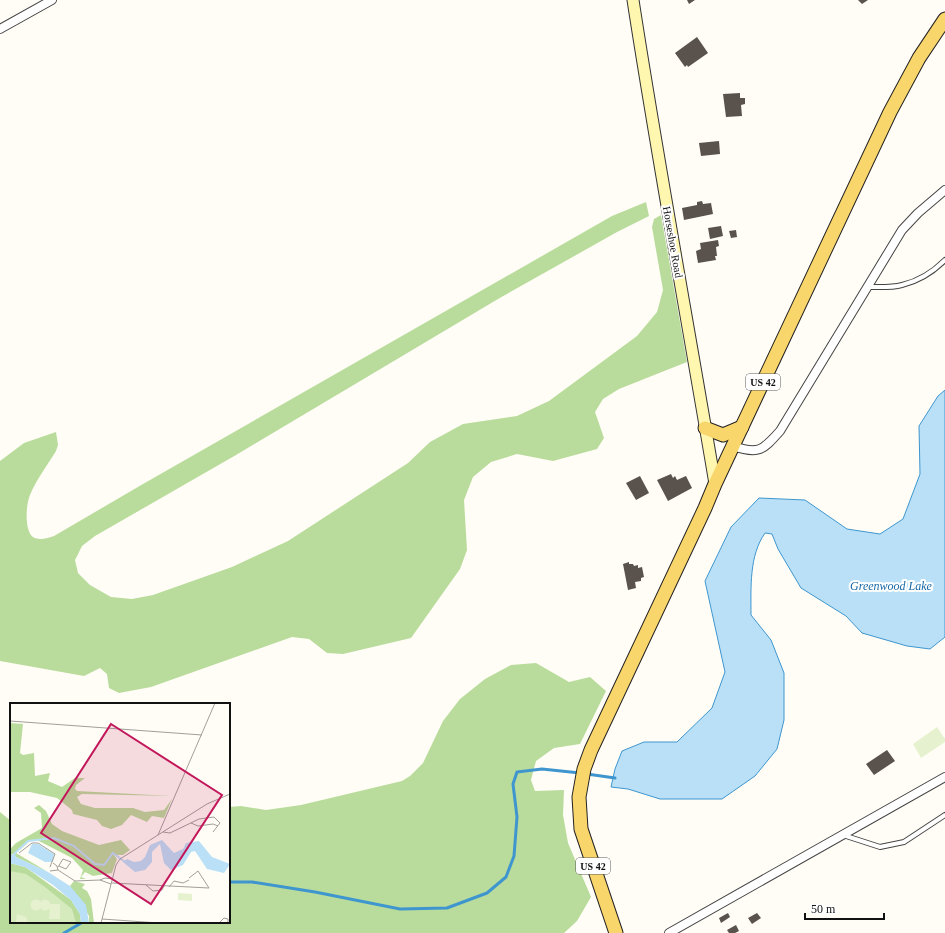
<svg xmlns="http://www.w3.org/2000/svg" width="945" height="933" font-family="'Times New Roman',serif">
<rect width="100%" height="100%" fill="#fffdf5"/>
<!-- forest -->
<g fill="#b9dc9c">
<path d="M 646,202 L 649,216 L 617,232 L 498,299 L 236,455 L 95,536 L 82,546 L 75,560 L 78,573 L 90,585 L 111,597 L 132,599 L 153,595 L 232,567 L 288,541 L 408,463 L 430,442 L 463,424 L 517,416 L 549,401 L 637,336 L 657,312 L 663,290 L 652,227 L 654,219 L 661,215 L 687,362 L 619,389 L 603,399 L 595,412 L 604,438 L 597,449 L 553,461 L 517,454 L 491,462 L 473,477 L 464,500 L 467,550 L 460,569 L 411,638 L 343,654 L 327,653 L 309,639 L 292,637 L 151,687 L 119,693 L 109,688 L 107,674 L 100,668 L 84,676 L 0,661 L 0,461 L 24,443 L 56,432 L 58,445 L 56,451 C 47,466 36,480 30,495 C 26,504 24,530 33,537 C 39,541 48,538 54,536 L 143,484 L 612,216 Z"/>
<path d="M 536,663 L 569,682 L 590,677 L 606,691 L 580,744 L 554,748 L 536,761 L 531,780 L 535,791 L 564,790 L 563,815 L 568,843 L 591,897 L 577,921 L 564,933 L 0,933 L 0,812 L 11,821 L 11,922 L 229,922 L 229,807 L 241,806 L 266,810 L 301,805 L 402,781 L 410,776 L 423,763 L 443,721 L 460,699 L 485,679 L 511,665 Z"/>
</g>
<!-- pitch -->
<path fill="#e6f2cf" d="M 937,727 L 945,739 L 945,742 L 921,758 L 913,744 Z"/>
<!-- water -->
<path fill="#b9e0f7" stroke="#3f96cf" d="M 945,390 L 945,637 L 930,649 L 907,646 L 862,633 L 846,616 L 801,588 L 778,549 L 772,534 L 765,533 C 749,556 751,587 751,615 L 771,640 L 784,673 L 784,720 L 777,749 L 755,776 L 722,799 L 660,799 L 628,789 L 611,787 L 615,769 L 622,751 L 644,742 L 677,742 L 712,708 L 725,672 L 705,581 L 731,527 L 759,498 L 805,500 L 847,529 L 880,534 L 903,519 L 920,474 L 919,426 L 938,396 Z"/>
<g fill="none" stroke-linecap="round" stroke-linejoin="round">
<!-- stream -->
<g stroke="#3f96cf" stroke-width="3">
<path d="M 587,774 L 615,778"/>
<path d="M 229,882 L 252,882 L 315,892 L 400,909 L 447,908 L 487,893 L 506,877 L 514,856 L 517,817 L 513,784 L 517,772 L 542,769 L 580,773"/>
<path d="M 64,933 L 83,922"/>
</g>
</g>
<!-- building -->
<g fill="#5a524d">
<path d="M 687,0 L 695,0 L 689,4 Z"/>
<path d="M 858,0 L 868,0 L 862,4 Z"/>
<path d="M 697,37 L 708,53 L 688,67 L 687,65 L 685,67 L 675,53 Z"/>
<path d="M 740,93 L 740,98 L 745,98 L 745,104 L 741,105 L 742,116 L 726,117 L 723,94 Z"/>
<path d="M 719,141 L 720,154 L 701,156 L 699,143 Z"/>
<path d="M 702,201 L 703,204 L 711,203 L 713,214 L 684,220 L 682,208 L 697,205 L 697,202 Z"/>
<path d="M 721,226 L 723,236 L 710,239 L 708,228 Z"/>
<path d="M 736,230 L 737,237 L 731,238 L 729,231 Z"/>
<path d="M 718,240 L 719,246 L 716,247 L 717,256 L 715,256 L 716,260 L 698,263 L 696,251 L 701,249 L 700,243 Z"/>
<path d="M 671,474 L 673,478 L 675,476 L 677,480 L 686,476 L 692,488 L 668,501 L 657,480 Z"/>
<path d="M 640,476 L 649,493 L 636,500 L 626,483 Z"/>
<path d="M 629,562 L 629,564 L 633,564 L 634,566 L 638,565 L 638,568 L 642,567 L 644,577 L 641,578 L 641,581 L 635,582 L 636,588 L 628,590 L 623,564 Z"/>
<path d="M 887,750 L 895,761 L 874,775 L 866,764 Z"/>
<path d="M 728,913 L 730,917 L 721,923 L 719,918 Z"/>
<path d="M 757,913 L 761,918 L 752,924 L 748,918 Z"/>
<path d="M 736,925 L 739,931 L 735,933 L 729,933 L 727,930 Z"/>
</g>
<g fill="none" stroke-linecap="round" stroke-linejoin="round">
<defs>
<g id="lane">
<path d="M 867,287 C 878,287 891,288 902,285 C 919,281 933,272 945,260"/>
<path d="M 843,835 L 880,847 L 904,842 L 945,815"/>
</g>
<g id="street">
<path d="M 0,29 L 52,0"/>
<path d="M 733,446 C 759,455 763,450 780,431 L 902,230 L 918,213 L 945,190"/>
<path d="M 669,933 L 945,777"/>
</g>
<path id="secondary" d="M 633,0 C 658,162 688,323 715,484"/>
<g id="primary">
<path d="M 705,428 L 723,435 L 742,427"/>
<path d="M 616,933 L 581,829 L 579,797 L 584,769 L 591,750 L 705,508 L 715,484 L 890,112 L 919,58 L 945,19"/>
</g>
</defs>
<!-- lane casing -->
<use href="#lane" stroke="#444" stroke-width="6"/>
<!-- street casing -->
<use href="#street" stroke="#444" stroke-width="10"/>
<!-- secondary casing -->
<use href="#secondary" stroke="#333" stroke-width="13"/>
<!-- primary casing -->
<use href="#primary" stroke="#222" stroke-width="15"/>
<!-- lane -->
<use href="#lane" stroke="#fff" stroke-width="4"/>
<!-- street -->
<use href="#street" stroke="#fff" stroke-width="8"/>
<!-- secondary -->
<use href="#secondary" stroke="#fff6b0" stroke-width="11"/>
<!-- primary -->
<use href="#primary" stroke="#f9d66b" stroke-width="13"/>
</g>
<g text-anchor="middle" dominant-baseline="central" stroke-width="4" stroke-linejoin="round" paint-order="stroke">
<!-- shield labels -->
<g fill="#fff" stroke="#585858" stroke-width="1">
<rect x="746" y="374" width="34" height="16" rx="3"/>
<rect x="576" y="858" width="34" height="16" rx="3"/>
</g>
<g font-size="10" font-weight="bold" fill="#111">
<text x="763" y="382">US 42</text>
<text x="593" y="866">US 42</text>
</g>
<!-- street labels -->
<g font-size="11" fill="#111" stroke="#fff">
<text transform="translate(673 242) rotate(80)">Horseshoe Road</text>
</g>
<!-- water labels -->
<g font-size="12" font-style="italic" fill="#1768a6" stroke="#fff">
<text x="891" y="586">Greenwood Lake</text>
</g>
</g>
<!-- overview -->
<g transform="translate(10 703)">
<rect width="220" height="220" fill="#fffdf5"/>
<path d="M 15,164 L 61,197 L 71,220 L 0,220 L 0,168 Z" fill="#d5ebbd"/>
<path d="M 0,20 L 13,21 L 10,50 L 13,52 L 24,50 L 25,73 L 40,70 L 38,78 L 52,84 L 65,75 L 75,75 L 66,82 L 65,86 L 67,88 L 161,93 L 72,91 L 67,94 L 71,101 L 85,105 L 123,105 L 135,109 L 154,107 L 162,96 L 154,115 L 142,113 L 137,119 L 121,112 L 112,122 L 101,126 L 92,123 L 87,117 L 63,111 L 62,107 L 47,95 L 20,89 L 1,89 ZM 29,102 L 36,108 L 42,121 L 52,128 L 89,142 L 111,137 L 120,147 L 113,152 L 104,152 L 107,156 L 102,170 L 83,173 L 75,169 L 71,174 L 76,176 L 70,176 L 73,167 L 62,155 L 27,137 L 21,137 L 6,150 L 38,169 L 6,154 L 4,151 L 0,152 L 0,146 L 6,140 L 32,125 L 31,110 L 24,105 ZM 0,160 L 15,164 L 61,197 L 70,211 L 71,220 L 66,220 L 62,206 L 35,184 L 16,171 L 0,168 ZM 64,178 L 75,181 L 72,185 L 77,188 L 81,196 L 84,220 L 79,220 L 79,213 L 60,183 Z" fill="#b9dc9c"/>
<path d="M 168,190 L 182,191 L 182,198 L 168,197 ZM20.5 202a5.5 5.5 0 1 1 11 0a5.5 5.5 0 1 1-11 0ZM29.5 202a5.5 5.5 0 1 1 11 0a5.5 5.5 0 1 1-11 0ZM 40,201 L 50,201 L 50,216 L 39,216 ZM 7,211 L 16,214 L 18,220 L 6,220 Z" fill="#e6f2cf"/>
<path d="M 152,137 L 164,150 L 173,146 L 176,140 L 189,138 L 202,154 L 220,161 L 214,170 L 197,166 L 185,148 L 181,149 L 173,162 L 161,167 L 154,160 L 150,141 L 142,149 L 142,159 L 135,167 L 125,169 L 113,159 L 117,156 L 124,159 L 131,158 L 135,154 L 140,142 ZM 22,141 L 28,141 L 44,151 L 43,159 L 35,159 L 18,150 ZM 5,151 L 6,154 L 38,169 L 60,183 L 76,202 L 79,220 L 71,220 L 70,211 L 61,197 L 43,182 L 15,164 L 0,160 L 0,152 Z" fill="#b9e0f7"/>
<path fill="none" stroke="#b9e0f7" stroke-width="2" d="M 4,151 L 18,138 L 44,135 L 64,143 L 85,161 L 94,162 L 103,150 L 115,159"/>
<path fill="none" stroke="#a09f9a" stroke-width="1" d="M 0,18 L 192,32M 181,120 L 188,123 L 203,121 L 208,123M 153,129 L 160,130 L 189,116 L 204,114 L 210,120 L 203,129M 148,132 L 205,0M 9,150 L 22,140 L 28,140 L 45,151 L 40,164M 48,164 L 53,156 L 61,159 L 56,166 L 49,163M 48,167 L 65,178 L 90,177M 40,168 L 48,167 L 47,163 L 43,160M 102,180 L 199,185 L 188,168 L 179,175M 101,181 L 90,177 L 95,175 L 103,176M 136,182 L 143,188 L 152,187 L 154,183M 159,184 L 164,178 L 173,180 L 179,177M 92,216 L 149,220M 91,220 L 106,162 L 110,156 L 197,101 L 220,91M 209,220 L 214,215 L 218,216 L 218,220"/>
<path fill="#c2185b" fill-opacity="0.15" stroke="#c2185b" stroke-width="2" d="M 101,21 L 212,92 L 141,201 L 31,130 Z"/>
<rect width="220" height="220" fill="none" stroke="#111" stroke-width="2"/>
</g>
<!-- scale -->
<path d="M805 913v6h79v-6" fill="none" stroke="#111111" stroke-width="2"/>
<text x="811" y="913" font-size="12" fill="#111111" stroke="#ffffff" stroke-width="3" paint-order="stroke">50 m</text>
</svg>
